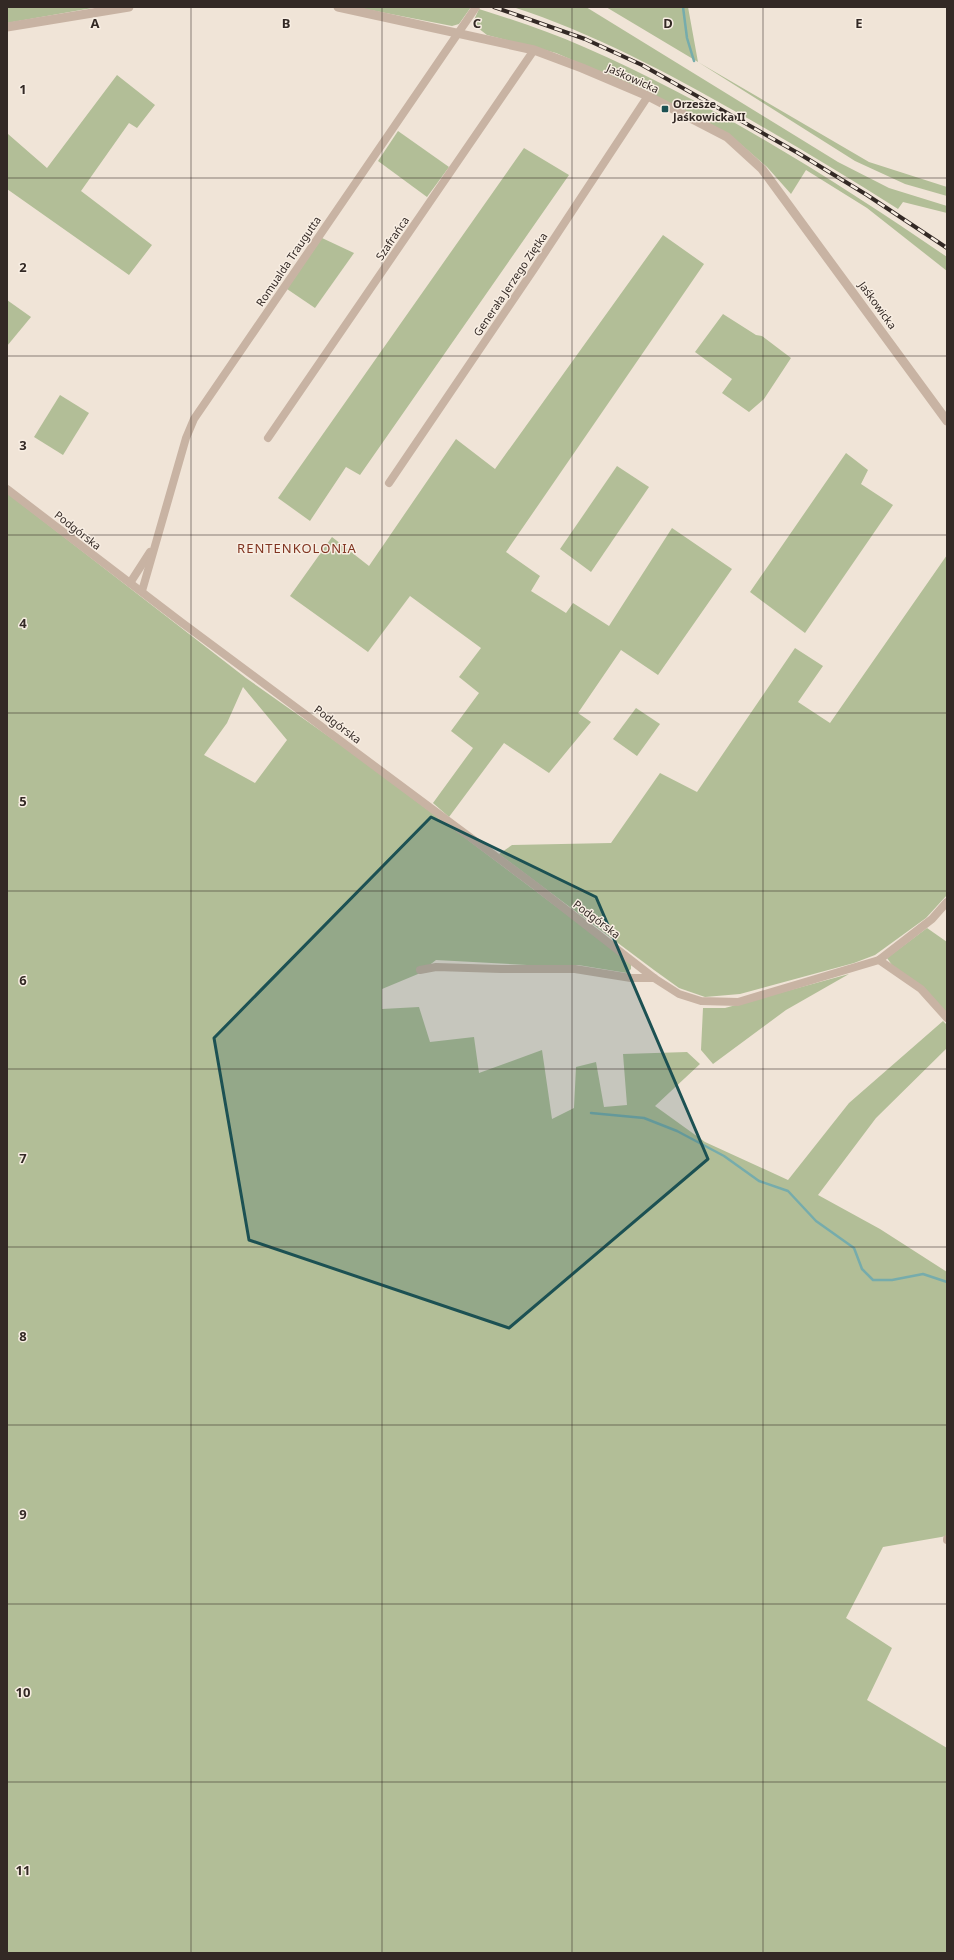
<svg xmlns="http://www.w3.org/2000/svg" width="954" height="1960" font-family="'Noto Sans',sans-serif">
<rect width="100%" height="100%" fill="#f0e4d7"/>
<!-- green -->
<g fill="#b2be97" fill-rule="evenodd">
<path d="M 7,7 L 98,7 L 7,23 Z"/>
<path d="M 355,7 L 471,7 L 459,24 L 452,26 Z"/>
<path d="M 513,7 L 586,7 L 838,162 L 889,188 L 947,206 L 947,213 L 903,202 L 898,209 C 846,176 793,144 740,114 C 666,72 593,33 513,7 Z"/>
<path d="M 606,7 L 688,7 L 698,62 L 869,162 L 947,187 L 947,196 L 905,184 L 855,161 L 698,62 Z"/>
<path d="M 479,9 C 514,20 550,32 584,47 C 712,103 832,178 947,257 L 947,271 L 867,208 L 806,170 L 791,194 L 767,167 L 729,134 L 651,94 L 556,53 L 487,35 L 478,28 L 474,20 Z"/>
<path d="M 117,75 L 155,105 L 137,128 L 129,123 L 81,191 L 152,245 L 129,275 L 7,189 L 8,134 L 47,168 Z"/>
<path d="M 398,131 L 449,167 L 427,197 L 378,161 Z"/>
<path d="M 524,148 L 569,175 L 360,475 L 346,467 L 310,521 L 278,498 Z"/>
<path d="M 663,235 L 704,264 L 506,552 L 540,576 L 531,591 L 566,613 L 573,603 L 609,626 L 672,528 L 732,569 L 658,675 L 621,650 L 578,713 L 591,722 L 549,773 L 504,743 L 449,817 L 433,803 L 473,748 L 451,731 L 479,693 L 459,677 L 481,648 L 410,596 L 368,652 L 290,596 L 332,537 L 369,566 L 456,439 L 495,469 Z"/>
<path d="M 322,238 L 354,253 L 315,308 L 287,289 Z"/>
<path d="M 7,300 L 31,317 L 7,346 Z"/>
<path d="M 723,314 L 756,335 L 762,336 L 791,358 L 764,399 L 749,412 L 722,393 L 732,379 L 695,352 Z"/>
<path d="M 60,395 L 89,413 L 63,455 L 34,437 Z"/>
<path d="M 846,453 L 868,470 L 861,484 L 893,505 L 805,633 L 750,592 Z"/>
<path d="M 617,466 L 649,487 L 591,572 L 560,549 Z"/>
<path d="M 7,493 L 246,678 L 355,755 L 631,963 L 631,969 L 627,973 L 578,965 L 527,965 L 436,960 L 418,974 L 382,989 L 382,1009 L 419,1007 L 430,1042 L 474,1037 L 479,1073 L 542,1050 L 552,1119 L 574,1108 L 576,1067 L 596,1062 L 604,1107 L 627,1105 L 623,1054 L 687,1052 L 700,1064 L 655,1106 L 705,1142 L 788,1180 L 849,1103 L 943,1021 L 947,1025 L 947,1048 L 876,1118 L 818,1195 L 880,1229 L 947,1272 L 947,1536 L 883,1547 L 846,1618 L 892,1648 L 867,1700 L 947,1748 L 947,1953 L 7,1953 ZM 243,687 L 287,740 L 255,783 L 204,755 L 227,723 Z"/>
<path d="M 947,555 L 947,895 L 926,918 L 875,955 L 854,963 L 740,994 L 705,997 L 679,988 L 654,970 L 499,854 L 512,845 L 611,843 L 660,773 L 697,792 L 795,648 L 823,666 L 798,702 L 830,723 Z"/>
<path d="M 636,708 L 660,724 L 637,756 L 613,739 Z"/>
<path d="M 927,928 L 947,942 L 947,1014 L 892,965 L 887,958 Z"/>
<path d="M 849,974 L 786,1010 L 713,1064 L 701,1050 L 703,1008 L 725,1008 Z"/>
</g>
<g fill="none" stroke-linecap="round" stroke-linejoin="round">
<!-- stream -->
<g stroke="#76acac" stroke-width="2.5">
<path d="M 683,7 L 687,38 L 694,61"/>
<path d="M 591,1113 L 644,1118 L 677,1131 L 724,1156 L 759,1181 L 788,1191 L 816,1221 L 854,1248 L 862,1269 L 873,1280 L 892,1280 L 923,1274 L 947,1282"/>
</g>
<!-- minor -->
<g stroke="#c8b3a3" stroke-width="8">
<path d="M 268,438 L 534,50"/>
<path d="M 389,483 L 534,269 L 648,96"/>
<path d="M 7,489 L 181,622 L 533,884 L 654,978 L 679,994 L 701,1001 L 738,1002 L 879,960 L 932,919 L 947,902"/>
<path d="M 130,583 L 150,552"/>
<path d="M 142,591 L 186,438 L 194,419 L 476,7"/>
<path d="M 879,960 L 921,989 L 947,1018"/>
<path d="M 420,970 L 436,967 L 501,969 L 575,969 L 631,978 L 654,978"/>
<path d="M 947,1539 L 947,1540"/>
</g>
<!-- tertiary -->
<g stroke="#c8b3a3" stroke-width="9">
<path d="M 338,7 L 534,50 L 582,68 L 648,96 L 727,137 L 762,169 L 947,421"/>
<path d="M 7,27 L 129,7"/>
</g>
<defs>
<path id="rail" d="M 494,7 L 585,39 L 642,65 L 798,153 L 867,195 L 947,248"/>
</defs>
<!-- rail casing -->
<use href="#rail" stroke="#332925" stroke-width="4"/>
<!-- rail -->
<use href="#rail" stroke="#f8eee3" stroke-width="2.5" stroke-dasharray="8" stroke-linecap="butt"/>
</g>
<!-- marked area -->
<path fill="#1c5153" fill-opacity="0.2" stroke="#1c5153" stroke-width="3" stroke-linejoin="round" d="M 431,817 L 596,897 L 708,1159 L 509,1328 L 249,1240 L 214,1038 Z"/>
<!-- grid -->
<path fill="none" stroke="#332925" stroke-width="1" stroke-opacity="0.55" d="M 191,7 L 191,1953M 382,7 L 382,1953M 572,7 L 572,1953M 763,7 L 763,1953M 7,178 L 947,178M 7,356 L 947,356M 7,535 L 947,535M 7,713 L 947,713M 7,891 L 947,891M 7,1069 L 947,1069M 7,1247 L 947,1247M 7,1425 L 947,1425M 7,1604 L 947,1604M 7,1782 L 947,1782"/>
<!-- markers -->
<rect fill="#1c5153" stroke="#f8eee3" stroke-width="1.5" x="661" y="105" width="8" height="8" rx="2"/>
<g text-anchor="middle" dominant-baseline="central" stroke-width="3" stroke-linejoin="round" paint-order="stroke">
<!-- street labels -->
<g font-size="11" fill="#332925" stroke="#f8eee3">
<text transform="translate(633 78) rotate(24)">Jaśkowicka</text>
<text transform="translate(392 238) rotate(-56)">Szafrańca</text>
<text transform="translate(288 261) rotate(-56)">Romualda Traugutta</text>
<text transform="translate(510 284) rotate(-56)">Generała Jerzego Ziętka</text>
<text transform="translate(878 305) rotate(54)">Jaśkowicka</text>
<text transform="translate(78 530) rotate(38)">Podgórska</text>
<text transform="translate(338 724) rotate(37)">Podgórska</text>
<text transform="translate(597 919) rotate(37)">Podgórska</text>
</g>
<!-- poi labels -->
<g font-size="11" font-weight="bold" fill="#332925" stroke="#f8eee3" text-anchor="start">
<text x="673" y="103">Orzesze<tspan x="673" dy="13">Jaśkowicka II</tspan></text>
</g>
<!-- quarter labels -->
<g font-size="13" letter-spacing="1" fill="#803420" stroke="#f8eee3">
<text x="297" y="548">RENTENKOLONIA</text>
</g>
</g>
<g font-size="13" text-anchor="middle" font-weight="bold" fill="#332925" stroke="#f8eee3" stroke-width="3" stroke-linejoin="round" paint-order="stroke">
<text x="95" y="28">A</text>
<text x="286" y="28">B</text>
<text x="477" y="28">C</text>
<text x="668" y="28">D</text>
<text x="859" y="28">E</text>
<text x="23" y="94">1</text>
<text x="23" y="272">2</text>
<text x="23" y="450">3</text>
<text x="23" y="628">4</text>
<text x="23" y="806">5</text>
<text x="23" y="985">6</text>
<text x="23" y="1163">7</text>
<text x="23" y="1341">8</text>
<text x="23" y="1519">9</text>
<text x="23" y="1697">10</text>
<text x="23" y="1875">11</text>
</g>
<!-- border -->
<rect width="954" height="1960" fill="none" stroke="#332925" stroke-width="16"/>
</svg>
